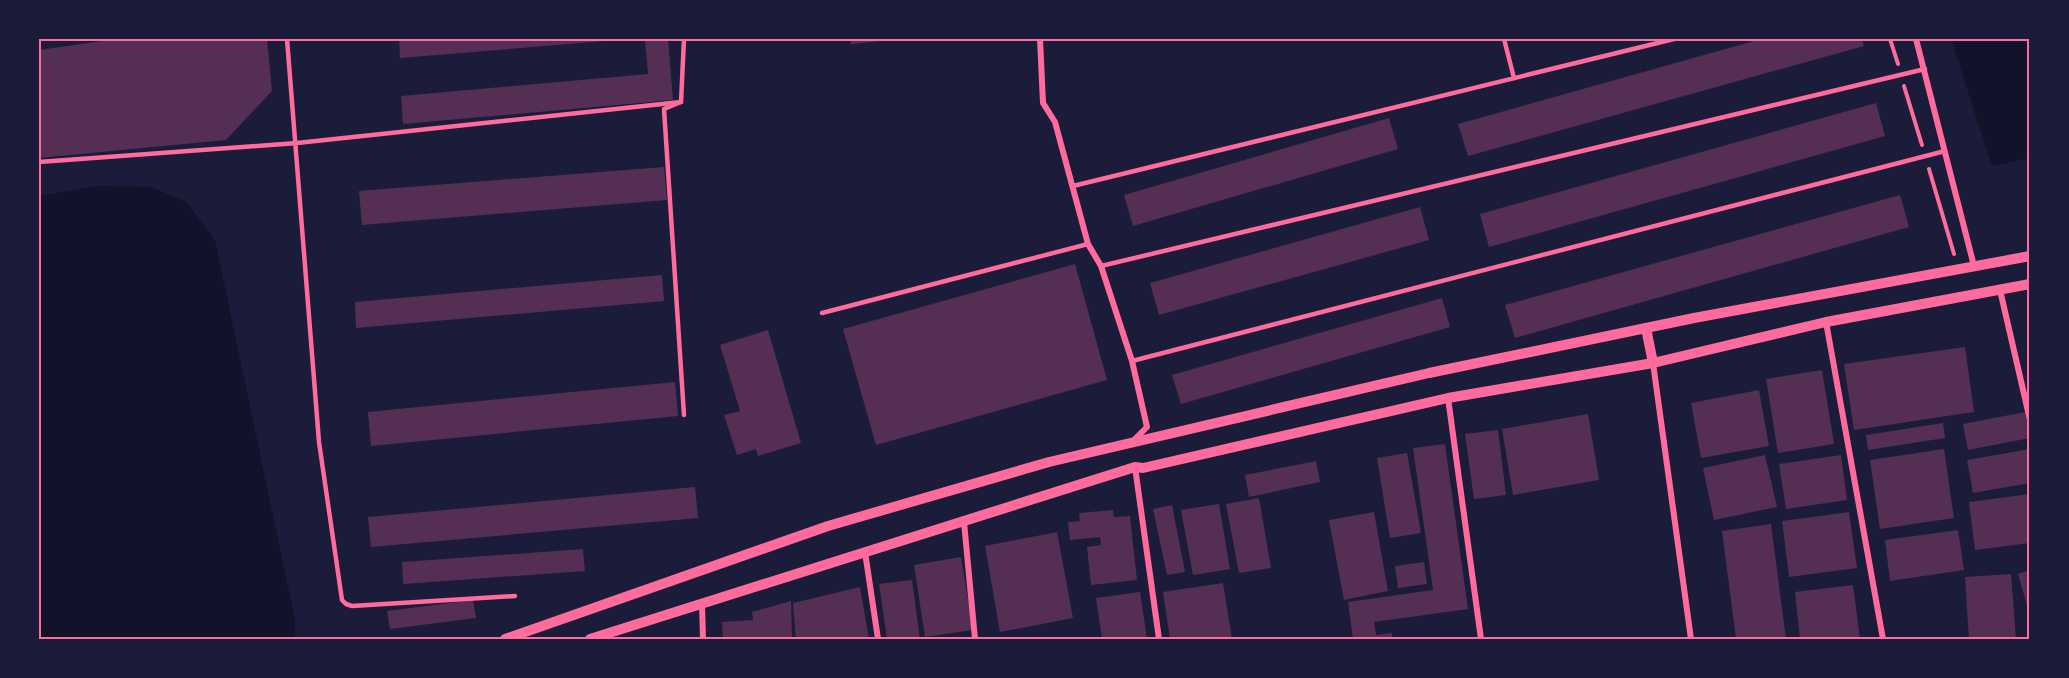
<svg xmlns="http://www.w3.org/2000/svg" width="2069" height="678" font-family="Roboto,sans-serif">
<rect width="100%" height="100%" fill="#1b1b3a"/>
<!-- water -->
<g fill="#12122b">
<path d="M 1951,39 L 2030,39 L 2030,158 L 1992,166 Z"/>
<path d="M 97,186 L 151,187 L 187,202 L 215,240 L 295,620 L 295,639 L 39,639 L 39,196 Z"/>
</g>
<!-- building -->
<g fill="#542f53">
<path d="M 116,39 L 267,39 L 272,91 L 226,140 L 39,158 L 39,50 Z"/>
<path d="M 399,39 L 605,39 L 605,41 L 400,58 Z"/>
<path d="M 645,39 L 668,39 L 673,100 L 403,124 L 401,96 L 648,74 Z"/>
<path d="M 851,39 L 882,39 L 882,41 L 851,44 Z"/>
<path d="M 1761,39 L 1862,39 L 1864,46 L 1468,156 L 1458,124 Z"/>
<path d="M 1876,103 L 1885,136 L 1489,247 L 1480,214 Z"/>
<path d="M 1389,118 L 1398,149 L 1133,226 L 1124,195 Z"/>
<path d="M 664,167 L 667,200 L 362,225 L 359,191 Z"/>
<path d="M 1900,195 L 1909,227 L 1515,338 L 1505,305 Z"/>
<path d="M 1420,207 L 1429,240 L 1159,315 L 1150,283 Z"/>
<path d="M 1075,264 L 1107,380 L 876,445 L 843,329 Z"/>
<path d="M 662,275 L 664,301 L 356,328 L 355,302 Z"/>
<path d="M 1442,298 L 1450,327 L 1181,404 L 1172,375 Z"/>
<path d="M 768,330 L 801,443 L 758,456 L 756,449 L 737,455 L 724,415 L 740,411 L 720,345 Z"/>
<path d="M 1965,347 L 1974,412 L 1854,430 L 1844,364 Z"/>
<path d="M 1822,370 L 1834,444 L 1778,453 L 1766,379 Z"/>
<path d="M 675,382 L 678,416 L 371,446 L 368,412 Z"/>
<path d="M 1759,390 L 1769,446 L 1701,458 L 1691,403 Z"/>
<path d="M 2025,412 L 2030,438 L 1968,450 L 1963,424 Z"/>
<path d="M 1588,414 L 1599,480 L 1513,495 L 1502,429 Z"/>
<path d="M 1943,423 L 1945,438 L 1868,450 L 1866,435 Z"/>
<path d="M 1498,430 L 1506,495 L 1474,499 L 1465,434 Z"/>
<path d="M 1445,444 L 1468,609 L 1374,622 L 1376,635 L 1392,633 L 1392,639 L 1353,639 L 1348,602 L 1433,590 L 1413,448 Z"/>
<path d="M 1944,449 L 1954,518 L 1880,529 L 1870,460 Z"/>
<path d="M 2030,449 L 2030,483 L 1973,493 L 1967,460 Z"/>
<path d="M 1407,453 L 1421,533 L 1390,538 L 1377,458 Z"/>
<path d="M 1765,455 L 1777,507 L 1714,520 L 1703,468 Z"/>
<path d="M 1841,455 L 1847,500 L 1786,509 L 1779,464 Z"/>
<path d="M 1316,461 L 1320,482 L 1249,497 L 1245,475 Z"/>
<path d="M 695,487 L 698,518 L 371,547 L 368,517 Z"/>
<path d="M 2030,494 L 2030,543 L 1975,550 L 1969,502 Z"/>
<path d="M 1259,498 L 1271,568 L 1239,573 L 1226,504 Z"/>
<path d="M 1219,504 L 1230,569 L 1193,575 L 1181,510 Z"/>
<path d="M 1172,505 L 1185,572 L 1167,575 L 1153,509 Z"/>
<path d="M 1113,510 L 1114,517 L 1130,516 L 1137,580 L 1091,585 L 1087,547 L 1101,545 L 1100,537 L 1070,540 L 1068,522 L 1080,521 L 1079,513 Z"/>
<path d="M 1374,512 L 1388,591 L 1344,600 L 1329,520 Z"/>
<path d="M 1849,512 L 1857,568 L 1789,577 L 1782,521 Z"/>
<path d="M 1771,524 L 1786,639 L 1736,639 L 1722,531 Z"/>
<path d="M 1958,530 L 1964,570 L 1890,581 L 1885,540 Z"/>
<path d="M 1057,532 L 1073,618 L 1000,632 L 985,546 Z"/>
<path d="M 583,549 L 585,571 L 403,584 L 402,562 Z"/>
<path d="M 961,557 L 973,630 L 925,637 L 914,565 Z"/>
<path d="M 1424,562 L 1427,584 L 1398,588 L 1395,566 Z"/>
<path d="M 2030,570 L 2030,612 L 2029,612 L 2018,574 Z"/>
<path d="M 2011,574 L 2016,639 L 1969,639 L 1965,577 Z"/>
<path d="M 912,580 L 920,639 L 887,639 L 879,584 Z"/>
<path d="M 1223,583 L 1232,639 L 1170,639 L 1163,592 Z"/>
<path d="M 1853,585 L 1860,639 L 1800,639 L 1795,592 Z"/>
<path d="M 860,587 L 869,639 L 796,639 L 793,603 Z"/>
<path d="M 1140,592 L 1147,639 L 1102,639 L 1096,598 Z"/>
<path d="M 473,600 L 476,618 L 390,629 L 387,611 Z"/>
<path d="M 791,601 L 792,639 L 723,639 L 722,622 L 753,620 L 752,612 Z"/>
</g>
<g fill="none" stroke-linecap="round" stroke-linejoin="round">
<!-- path -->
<g stroke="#ff6b9d" stroke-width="4">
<path d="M 1890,39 L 1898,64"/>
<path d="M 1904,86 L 1922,145"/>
<path d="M 1929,169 L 1954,254"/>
</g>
<!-- service -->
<g stroke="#ff6b9d" stroke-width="4.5">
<path d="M 287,39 L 319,442 L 342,600 L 346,604 L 352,606 L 515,596"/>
<path d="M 684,39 L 681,102 L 664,109 L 684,415"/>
<path d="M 1504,39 L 1514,78"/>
<path d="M 39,162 L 297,143 L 681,102"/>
<path d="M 1073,186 L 1674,39"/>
<path d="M 1101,266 L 1925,69"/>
<path d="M 822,313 L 1088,244"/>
<path d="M 1132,361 L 1945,151"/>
</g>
<!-- minor -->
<g stroke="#ff6b9d" stroke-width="6">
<path d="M 1040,39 L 1043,103 L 1055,122 L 1088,244 L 1101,266 L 1132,361 L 1147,427 L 1133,441"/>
<path d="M 1916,39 L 1974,266"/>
<path d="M 2000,290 L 2030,420"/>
<path d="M 1826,322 L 1883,639"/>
<path d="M 1653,363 L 1691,639"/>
<path d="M 1448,398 L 1481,639"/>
<path d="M 1135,467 L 1159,639"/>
<path d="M 964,522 L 975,639"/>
<path d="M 865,552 L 878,639"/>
<path d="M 702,604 L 703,639"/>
</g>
<!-- tertiary -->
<g stroke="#ff6b9d" stroke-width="10">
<path d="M 1646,328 L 1653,363"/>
<path d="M 505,639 L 828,526 L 1049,462 L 1429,373 L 1694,318 L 2030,256"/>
<path d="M 590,639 L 1135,467 L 1143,468 L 1448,398 L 1653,363 L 1826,322 L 2030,284"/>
</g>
</g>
<!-- border -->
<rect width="2069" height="678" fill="none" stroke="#1b1b3a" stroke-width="81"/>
<rect x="40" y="40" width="1988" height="598" fill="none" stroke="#ff6b9d" stroke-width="2"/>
</svg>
